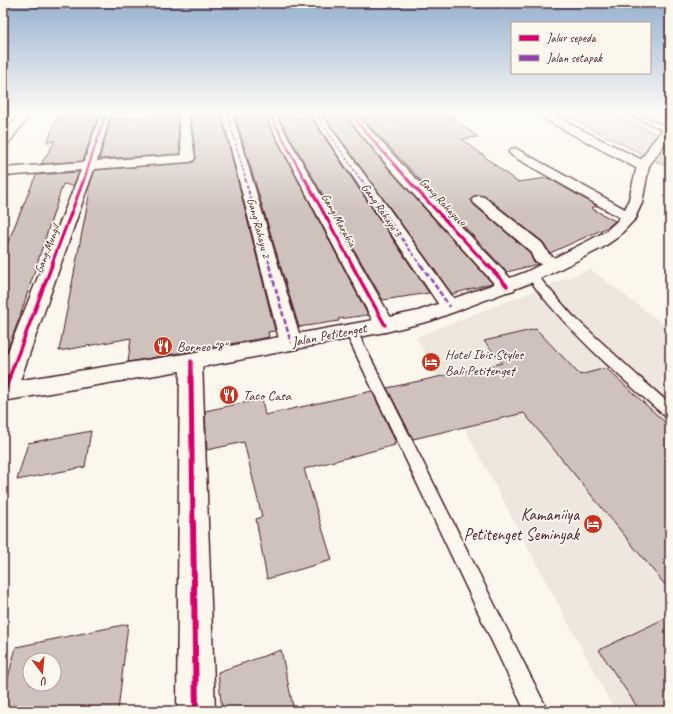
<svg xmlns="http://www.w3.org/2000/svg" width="673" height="714" font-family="Caveat,sans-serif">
<rect width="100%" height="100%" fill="#fbf7ec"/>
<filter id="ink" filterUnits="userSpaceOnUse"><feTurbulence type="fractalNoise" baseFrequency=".025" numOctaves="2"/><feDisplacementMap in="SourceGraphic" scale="8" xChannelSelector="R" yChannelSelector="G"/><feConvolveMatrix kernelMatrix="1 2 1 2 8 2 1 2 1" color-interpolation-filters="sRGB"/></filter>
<g filter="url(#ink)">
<!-- built -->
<g fill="#eee7de">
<path d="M 609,113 L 665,113 L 670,115 L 670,140 Z"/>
<path d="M 590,269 L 670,329 L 670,711 L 615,711 L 416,337 Z"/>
</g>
<!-- green -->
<path fill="#e2d7d0" stroke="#967b7e" d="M 560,113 L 609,113 L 670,140 L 670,168 Z"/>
<!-- building -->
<g fill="#cfc2bc" stroke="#4a1f2b" fill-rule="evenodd">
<path d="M 75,113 L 94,113 L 91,121 L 97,120 L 83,161 L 41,164 L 55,141 L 47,142 L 59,114 Z"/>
<path d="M 208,113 L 221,113 L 275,331 L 268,332 L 269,337 L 128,362 L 131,338 L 59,351 L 90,191 L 88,190 L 95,170 L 193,162 L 196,158 L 190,114 Z"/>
<path d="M 234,113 L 263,113 L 368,315 L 338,319 L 339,321 L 299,327 Z"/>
<path d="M 276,113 L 287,113 L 290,119 L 310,116 L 429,293 L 383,300 Z"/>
<path d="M 343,113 L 386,166 L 492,283 L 452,294 L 323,115 Z"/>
<path d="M 357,113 L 445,113 L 478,137 L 462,139 L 517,182 L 548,178 L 597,206 L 591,208 L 615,221 L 608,227 L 550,253 L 543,242 L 485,196 L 474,196 L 471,199 L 473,204 L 529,252 L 533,261 L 538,264 L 507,272 Z"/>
<path d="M 177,115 L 180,154 L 99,159 L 111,119 Z"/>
<path d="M 79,172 L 73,186 L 63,184 L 19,319 L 6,353 L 3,352 L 3,254 L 20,213 L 36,175 Z"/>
<path d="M 536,329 L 580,375 L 606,368 L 670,427 L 670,591 L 524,413 L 413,439 L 387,388 L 502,363 L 484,341 Z"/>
<path d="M 372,391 L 396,443 L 394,443 L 395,445 L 304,469 L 332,560 L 267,579 L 256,519 L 262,517 L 244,442 L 207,450 L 205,411 L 262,399 L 265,415 Z"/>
<path d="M 91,431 L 85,467 L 17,480 L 28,443 Z"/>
<path d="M 670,616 L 670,711 L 640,711 L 599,650 Z"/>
<path d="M 128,624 L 118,711 L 3,711 L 3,697 L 16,647 ZM 30,660 L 54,660 L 54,684 L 30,684 Z"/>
<path d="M 281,650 L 294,711 L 222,711 L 218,672 Z"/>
</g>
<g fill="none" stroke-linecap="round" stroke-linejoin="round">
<defs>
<g id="service">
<path d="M 626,113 L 634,113 L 670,128 L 670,131 L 666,131 Z"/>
<path d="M 532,273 L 536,274 L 573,316 L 639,377 L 670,404 L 670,418 L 665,416 C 618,375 562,326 527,276 Z"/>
<path d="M 351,327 L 355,328 L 357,331 L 548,711 L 525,711 L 345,331 L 347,328 Z"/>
</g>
<g id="minor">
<path d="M 21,113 L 31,113 L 7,145 L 3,146 L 3,134 Z"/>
<path d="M 101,113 L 111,113 L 97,161 L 182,155 L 178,113 L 188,113 L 195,158 L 193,161 L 189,162 L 94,169 L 16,392 L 12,398 L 3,401 L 3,364 L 81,170 L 3,176 L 3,168 L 84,162 Z"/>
<path d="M 222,113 L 232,113 L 302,343 L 299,348 L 291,350 L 283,348 L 280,343 Z"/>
<path d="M 264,113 L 274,113 L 395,325 L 392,330 L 385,332 L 378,330 L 375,325 Z"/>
<path d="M 310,113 L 320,113 L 457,303 L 460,307 L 457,311 L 450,313 L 443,311 Z"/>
<path d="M 344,113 L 355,113 L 397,159 L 514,282 L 516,286 L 514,290 L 507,292 L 500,290 L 387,165 Z"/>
<path d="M 535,113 L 548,113 L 648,163 L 649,166 L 648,169 L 638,169 L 536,115 Z"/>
<path d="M 515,148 L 634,214 L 637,217 L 634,220 L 629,222 L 624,220 L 511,155 L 509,152 L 511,149 Z"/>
<path d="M 479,196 L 484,197 L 542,243 L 549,254 L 560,261 L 563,265 L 560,269 L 554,270 L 548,269 L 534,260 L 530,251 L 474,203 L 472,200 L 474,197 Z"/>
<path d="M 191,353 L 199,355 L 202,361 L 215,711 L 177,711 L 180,361 L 183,355 Z"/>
</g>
<path id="secondary" d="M 670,125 L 670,136 L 649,166 L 642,203 L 634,220 L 618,237 L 602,248 L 538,280 L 430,321 L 385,332 L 191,369 L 3,401 L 3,383 L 191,353 L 385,318 L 418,311 L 500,282 L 526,272 L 590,240 L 606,231 L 616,222 L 622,215 L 628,203 L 637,166 L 651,144 L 666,126 Z"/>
</defs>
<!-- service casing -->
<use href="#service" stroke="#4a1f2b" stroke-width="3"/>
<!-- minor casing -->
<use href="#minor" stroke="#4a1f2b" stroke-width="3"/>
<!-- secondary casing -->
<use href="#secondary" stroke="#4a1f2b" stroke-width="3"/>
<!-- service -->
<use href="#service" fill="#fbf7ec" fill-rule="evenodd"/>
<!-- minor -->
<use href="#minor" fill="#fbf7ec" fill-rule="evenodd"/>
<!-- secondary -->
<use href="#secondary" fill="#fbf7ec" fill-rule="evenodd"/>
<!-- quiet-far2 -->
<g stroke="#8e44ad" stroke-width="1.5" stroke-dasharray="3 1.5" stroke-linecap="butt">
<path d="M 227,113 L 246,180"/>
<path d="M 315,113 L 361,180"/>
<path d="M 385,113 L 395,124"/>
</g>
<!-- quiet-far1 -->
<g stroke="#8e44ad" stroke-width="2" stroke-dasharray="4 2" stroke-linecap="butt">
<path d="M 245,179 L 270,266"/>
<path d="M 361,179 L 421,266"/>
</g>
<!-- quiet -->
<g stroke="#8e44ad" stroke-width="2.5" stroke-dasharray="5.5 2.5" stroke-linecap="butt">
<path d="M 269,265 L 291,343"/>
<path d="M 421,265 L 450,307"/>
</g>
<defs>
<g id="cycleway-far4">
<path d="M 269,113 L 305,180"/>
<path d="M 349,113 L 408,180"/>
<path d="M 84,180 L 106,113"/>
</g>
<g id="cycleway-far3">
<path d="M 305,179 L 353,266"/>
<path d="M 407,179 L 488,266"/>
<path d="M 51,266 L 84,179"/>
</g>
<g id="cycleway-far2">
<path d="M 352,265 L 385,325"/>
<path d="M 488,265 L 507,286"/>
<path d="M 191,361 L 191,378"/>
<path d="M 9,378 L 52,265"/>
</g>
<g id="cycleway-far1">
<path d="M 191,377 L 193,524"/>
<path d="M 4,392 L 9,377"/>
</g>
<path id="cycleway" d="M 193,523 L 196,711"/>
</defs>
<!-- cycleway-far4 casing -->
<use href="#cycleway-far4" stroke="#fbf7ec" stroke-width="3.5"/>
<!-- cycleway-far3 casing -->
<use href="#cycleway-far3" stroke="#fbf7ec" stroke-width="5"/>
<!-- cycleway-far2 casing -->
<use href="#cycleway-far2" stroke="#fbf7ec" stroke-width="6"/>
<!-- cycleway-far1 casing -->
<use href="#cycleway-far1" stroke="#fbf7ec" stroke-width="8"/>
<!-- cycleway casing -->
<use href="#cycleway" stroke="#fbf7ec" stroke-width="8"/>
<!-- cycleway-far4 -->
<use href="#cycleway-far4" stroke="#d6006c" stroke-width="2"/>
<!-- cycleway-far3 -->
<use href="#cycleway-far3" stroke="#d6006c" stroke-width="3"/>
<!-- cycleway-far2 -->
<use href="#cycleway-far2" stroke="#d6006c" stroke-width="3.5"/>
<!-- cycleway-far1 -->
<use href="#cycleway-far1" stroke="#d6006c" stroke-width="5"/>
<!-- cycleway -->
<use href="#cycleway" stroke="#d6006c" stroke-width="6"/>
</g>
</g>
<!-- sky -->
<linearGradient id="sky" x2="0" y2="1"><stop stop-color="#97b1cf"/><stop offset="0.53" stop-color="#fdfbf6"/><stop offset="1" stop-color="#fdfbf6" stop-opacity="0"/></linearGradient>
<rect width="673" height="213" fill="url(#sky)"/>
<!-- icons -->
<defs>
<symbol id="restaurant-disc" viewBox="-11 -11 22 22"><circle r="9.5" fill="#c8321e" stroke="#fbf7ec"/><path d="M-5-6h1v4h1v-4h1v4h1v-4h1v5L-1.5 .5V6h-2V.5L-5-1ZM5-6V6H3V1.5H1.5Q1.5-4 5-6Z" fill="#fff"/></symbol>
<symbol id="hotel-disc" viewBox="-11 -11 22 22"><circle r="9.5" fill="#c8321e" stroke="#fbf7ec"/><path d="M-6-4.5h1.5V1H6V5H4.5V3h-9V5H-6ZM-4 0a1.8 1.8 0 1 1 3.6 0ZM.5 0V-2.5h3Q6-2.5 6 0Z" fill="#fff"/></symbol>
</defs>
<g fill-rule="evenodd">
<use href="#restaurant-disc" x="152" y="335" width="22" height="22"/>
<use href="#hotel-disc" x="420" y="351" width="22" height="22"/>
<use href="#restaurant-disc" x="218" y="384" width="22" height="22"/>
<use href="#hotel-disc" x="582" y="513" width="22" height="22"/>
</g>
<g text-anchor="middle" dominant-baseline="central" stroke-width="3.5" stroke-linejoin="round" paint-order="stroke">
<!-- far-street labels -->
<g font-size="12" fill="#4a1f2b" stroke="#fbf7ec">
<text transform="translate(443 202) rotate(47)">Gang Rahayu 4</text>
<text transform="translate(382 210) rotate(55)">Gang Rahayu 3</text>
<text transform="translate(339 220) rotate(61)">Gang Marabia</text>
<text transform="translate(259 228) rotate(75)">Gang Rahayu 2</text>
<text transform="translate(47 249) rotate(-69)">Gang Mungil</text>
</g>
<!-- street labels -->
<g font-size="14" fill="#4a1f2b" stroke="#fbf7ec">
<text transform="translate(329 335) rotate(-11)">Jalan Petitenget</text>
</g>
<!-- poi labels -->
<g font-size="14" fill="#4a1f2b" stroke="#fbf7ec" text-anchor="start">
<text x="177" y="346">Borneo "8"</text>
<text x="445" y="354">Hotel Ibis Styles<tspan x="445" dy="16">Bali Petitenget</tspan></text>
<text x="243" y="395">Taco Casa</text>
</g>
<!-- near-poi labels -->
<g font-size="17" fill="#4a1f2b" stroke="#fbf7ec" text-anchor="end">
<text x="579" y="514">Kamaniiya<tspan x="579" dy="20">Petitenget Seminyak</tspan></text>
</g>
</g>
<!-- margin -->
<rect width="673" height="714" fill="none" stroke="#fbf7ec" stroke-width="16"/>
<rect x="8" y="8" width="657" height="698" fill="none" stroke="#4a1f2b" stroke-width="1.5" filter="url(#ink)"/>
<!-- legend -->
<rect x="511" y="22" width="140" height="52" fill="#fbf7ec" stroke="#b4a19f"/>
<rect x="519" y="35" width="20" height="6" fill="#d6006c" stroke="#b4a19f"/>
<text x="547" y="42" font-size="12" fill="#4a1f2b">Jalur sepeda</text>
<rect x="519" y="55" width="20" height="6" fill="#8e44ad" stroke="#b4a19f"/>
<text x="547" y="62" font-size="12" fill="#4a1f2b">Jalan setapak</text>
<!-- north arrow -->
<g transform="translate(42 672) rotate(164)"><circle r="19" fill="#fbf7ec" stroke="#b4a19f"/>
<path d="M0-3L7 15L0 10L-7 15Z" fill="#c8321e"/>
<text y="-6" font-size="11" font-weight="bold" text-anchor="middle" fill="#4a1f2b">U</text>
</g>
</svg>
